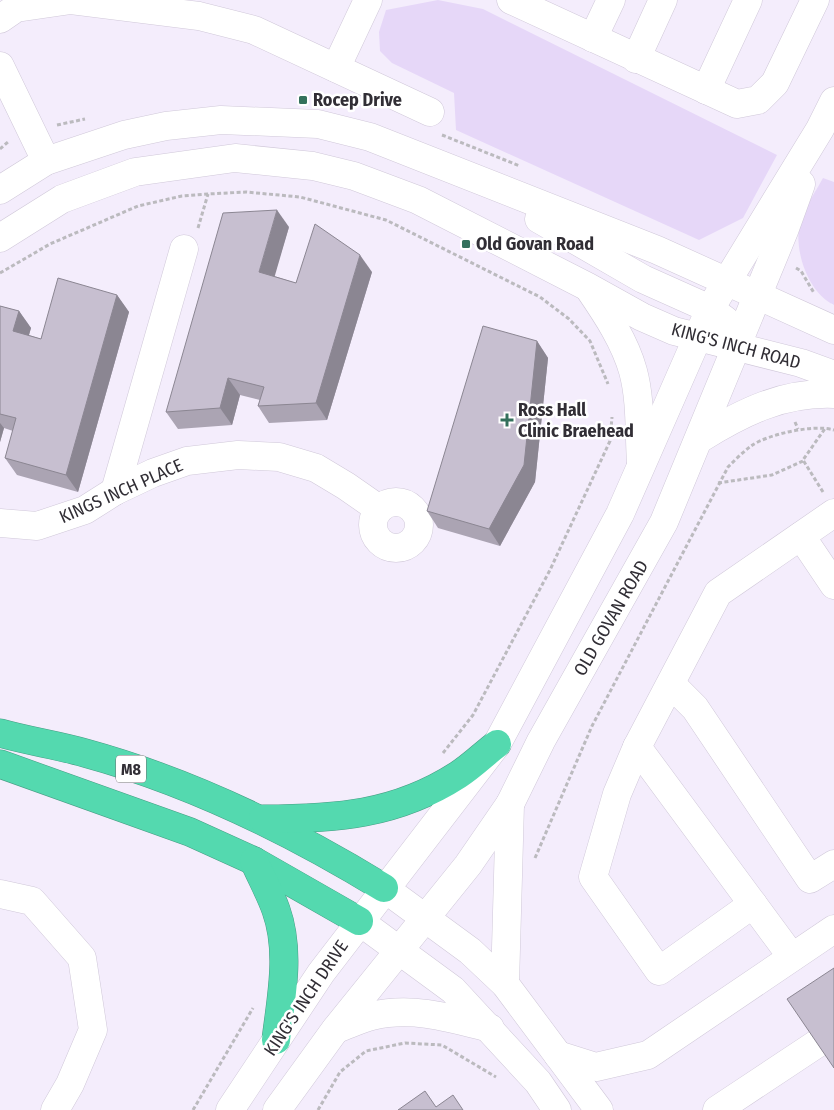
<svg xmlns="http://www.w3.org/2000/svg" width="834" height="1110" font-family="'Fira Sans Condensed',sans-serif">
<rect width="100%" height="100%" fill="#fbfafd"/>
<!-- built -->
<path fill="#f4edfc" d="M 0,0 L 834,0 L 834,182 L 831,304 L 834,305 L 834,1110 L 0,1110 Z"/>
<!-- green -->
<g fill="#e6d7f8">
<path d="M 438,0 L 483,9 L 777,155 L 743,218 L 699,240 L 456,130 L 454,93 L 392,63 L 380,51 L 379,32 L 386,10 Z"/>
<path d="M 823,178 L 834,182 L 834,305 C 809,293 795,254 799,227 C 801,213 816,191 823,178 Z"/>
</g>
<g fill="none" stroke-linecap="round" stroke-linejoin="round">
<defs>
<g id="minor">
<path d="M 511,0 L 737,104 L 758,100 L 775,83 L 815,0"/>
<path d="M 0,19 L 16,8 L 71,0 L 199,16 L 254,30 L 430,112"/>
<path d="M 593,38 L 611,0"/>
<path d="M 636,59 L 663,0"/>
<path d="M 0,66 L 46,161"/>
<path d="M 336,68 L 368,0"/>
<path d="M 706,90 L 748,0"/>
<path d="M 0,190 L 46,161 L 124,135 L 166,126 L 221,120 L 318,124 L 370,137 L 657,250 L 834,330"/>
<path d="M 539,219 L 643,279 L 710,309 L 725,320"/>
<path d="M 0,238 L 62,199 L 135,172 L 235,158 L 313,166 L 354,176 L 418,200 L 588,287 L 642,317 L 674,331 L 801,363 L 834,375"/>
<path d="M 590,290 C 607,315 625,342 633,371 C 641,400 639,433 641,463"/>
<path d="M 701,438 C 743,412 783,392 834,394"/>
<path d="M 115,491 L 184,249"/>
<circle cx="396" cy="525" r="23"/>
<path d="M 0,523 L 37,526 L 85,510 L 115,491 L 153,473 L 187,461 L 238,455 L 279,457 L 316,468 L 346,486 L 379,509"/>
<path d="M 801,536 L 834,585"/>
<path d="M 671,684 L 695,708 L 810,879 L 834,864"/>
<path d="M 637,747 L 617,794 L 593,877 L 659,971 L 753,904"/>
<path d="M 384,888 L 470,951 L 505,984 L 599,1110"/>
<path d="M 0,894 L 32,901 L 82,958 L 93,1030 L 70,1084 L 55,1110"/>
<path d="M 359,921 L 453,990 L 538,1082 L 557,1110"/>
<path d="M 792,957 L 637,747 L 718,593 L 834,513"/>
<path d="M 505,984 L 510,804"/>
<path d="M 336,1029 C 348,1025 360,1019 372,1016 C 412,1006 451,1018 490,1028"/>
<path d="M 558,1055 L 596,1067 L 648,1055 L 834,929"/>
<path d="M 230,1110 L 321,973 L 497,744 L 620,514 L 710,309 L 820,129 L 834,101"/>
<path d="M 277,1110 L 335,1030 L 468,865 L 510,804 L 541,741 L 664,522 L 784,231 L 801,184"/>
<path d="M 717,1110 L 818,1043"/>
</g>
<g id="highway">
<path d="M 0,733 C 28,741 57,745 85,753 C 191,782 291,831 384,888"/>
<path d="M 0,764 L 190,832 L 254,861 L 359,921"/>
<path d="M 263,819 C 335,819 396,815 458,775 C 472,766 484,754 497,744"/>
<path d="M 254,861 C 261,877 270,893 276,910 C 291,952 281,998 276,1040"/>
</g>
</defs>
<!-- minor casing -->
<use href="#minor" stroke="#d0c8d9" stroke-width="29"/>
<!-- highway casing -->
<use href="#highway" stroke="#489d84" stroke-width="29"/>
<!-- path -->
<g stroke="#bbbabe" stroke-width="3" stroke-dasharray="4 2.5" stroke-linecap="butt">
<path d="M 57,125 L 85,119"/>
<path d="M 442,135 L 520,166"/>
<path d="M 0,149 L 9,141"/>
<path d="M 198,228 L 208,194"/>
<path d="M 796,268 L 801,271 L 814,293"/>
<path d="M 0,273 L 50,244 L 138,206 L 182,196 L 208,194 L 246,192 L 300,197 L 386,220 L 540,297 L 569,319 L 590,341 L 608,384"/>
<path d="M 795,422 L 798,429"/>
<path d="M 718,483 L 772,475 L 803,461"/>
<path d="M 823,492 L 803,460 L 826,427"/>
<path d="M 443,753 L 473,715 L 550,570 L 610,441 L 612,417"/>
<path d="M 535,858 L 592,726 L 728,467 C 735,460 743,452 751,446 C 768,434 814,424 834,430"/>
<path d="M 193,1110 L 253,1008"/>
<path d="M 318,1110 L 340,1072 L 366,1051 L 405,1043 L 442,1045 L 496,1077"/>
</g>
<!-- minor -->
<use href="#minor" stroke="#fff" stroke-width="28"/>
<!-- highway -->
<use href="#highway" stroke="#54d9af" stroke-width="28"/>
</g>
<!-- wall -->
<g fill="#aba4b3">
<path d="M 289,227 L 274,276 L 296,283 L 372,272 L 327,420 L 269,423 L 258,406 L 260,400 L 240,395 L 232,425 L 178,429 L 166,412 Z"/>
<path d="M 117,295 L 129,312 L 78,492 L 17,475 L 5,458 L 13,431 L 4,428 L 0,442 L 0,306 L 19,311 L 31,328 L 29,335 L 41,339 Z"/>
<path d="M 537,341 L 548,358 L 535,482 L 500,546 L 438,528 L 427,511 Z"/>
</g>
<!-- shaded-wall -->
<g fill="#8b8692">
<path d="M 277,210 L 289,227 L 271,289 L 259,272 Z"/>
<path d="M 360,255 L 372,272 L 327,420 L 316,403 Z"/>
<path d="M 117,295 L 129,312 L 78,492 L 66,475 Z"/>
<path d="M 19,311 L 31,328 L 25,348 L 13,331 Z"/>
<path d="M 537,341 L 548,358 L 535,482 L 500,546 L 489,529 Z"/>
<path d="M 228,378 L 240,395 L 232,425 L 220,408 Z"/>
<path d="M 0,423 L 4,428 L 0,442 Z"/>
</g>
<!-- building -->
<g fill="#c7bfd0" stroke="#8b8692">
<path d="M 277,210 L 259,272 L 296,283 L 315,224 L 360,255 L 316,403 L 258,406 L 264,387 L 228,378 L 220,408 L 166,412 L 223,213 Z"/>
<path d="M 58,278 L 117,295 L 66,475 L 5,458 L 16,418 L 0,414 L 0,306 L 19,311 L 13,331 L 41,339 Z"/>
<path d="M 483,326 L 537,341 L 524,465 L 489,529 L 427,511 Z"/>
<path d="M 834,968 L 834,1068 L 787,999 Z"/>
<path d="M 425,1091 L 436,1107 L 453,1095 L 463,1110 L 398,1110 Z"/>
</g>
<!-- markers -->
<g fill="#34715c" stroke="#fff" stroke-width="2">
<rect x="298" y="95" width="10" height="10" rx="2.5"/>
<rect x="461" y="239" width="10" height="10" rx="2.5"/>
<path d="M504.5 412.5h5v5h5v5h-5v5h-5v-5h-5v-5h5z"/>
</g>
<g text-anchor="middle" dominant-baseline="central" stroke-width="5" stroke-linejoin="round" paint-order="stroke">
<!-- shield labels -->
<rect fill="#fff" stroke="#6f6d72" stroke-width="1" x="116" y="755.5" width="30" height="27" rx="4"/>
<g font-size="16" font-weight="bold" fill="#312e35">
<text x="131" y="769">M8</text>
</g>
<!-- poi labels -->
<g font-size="18" font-weight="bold" fill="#312e35" stroke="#fff" text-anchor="start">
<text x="313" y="100">Rocep Drive</text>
<text x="476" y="244">Old Govan Road</text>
<text x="518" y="410">Ross Hall<tspan x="518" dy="21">Clinic Braehead</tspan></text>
</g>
<!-- street labels -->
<g font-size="18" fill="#312e35" stroke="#fff">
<text transform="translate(736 346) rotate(15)">KING'S INCH ROAD</text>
<text transform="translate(121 491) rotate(-24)">KINGS INCH PLACE</text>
<text transform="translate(611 618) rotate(-60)">OLD GOVAN ROAD</text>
<text transform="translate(306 998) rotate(-56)">KING'S INCH DRIVE</text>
</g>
</g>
</svg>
